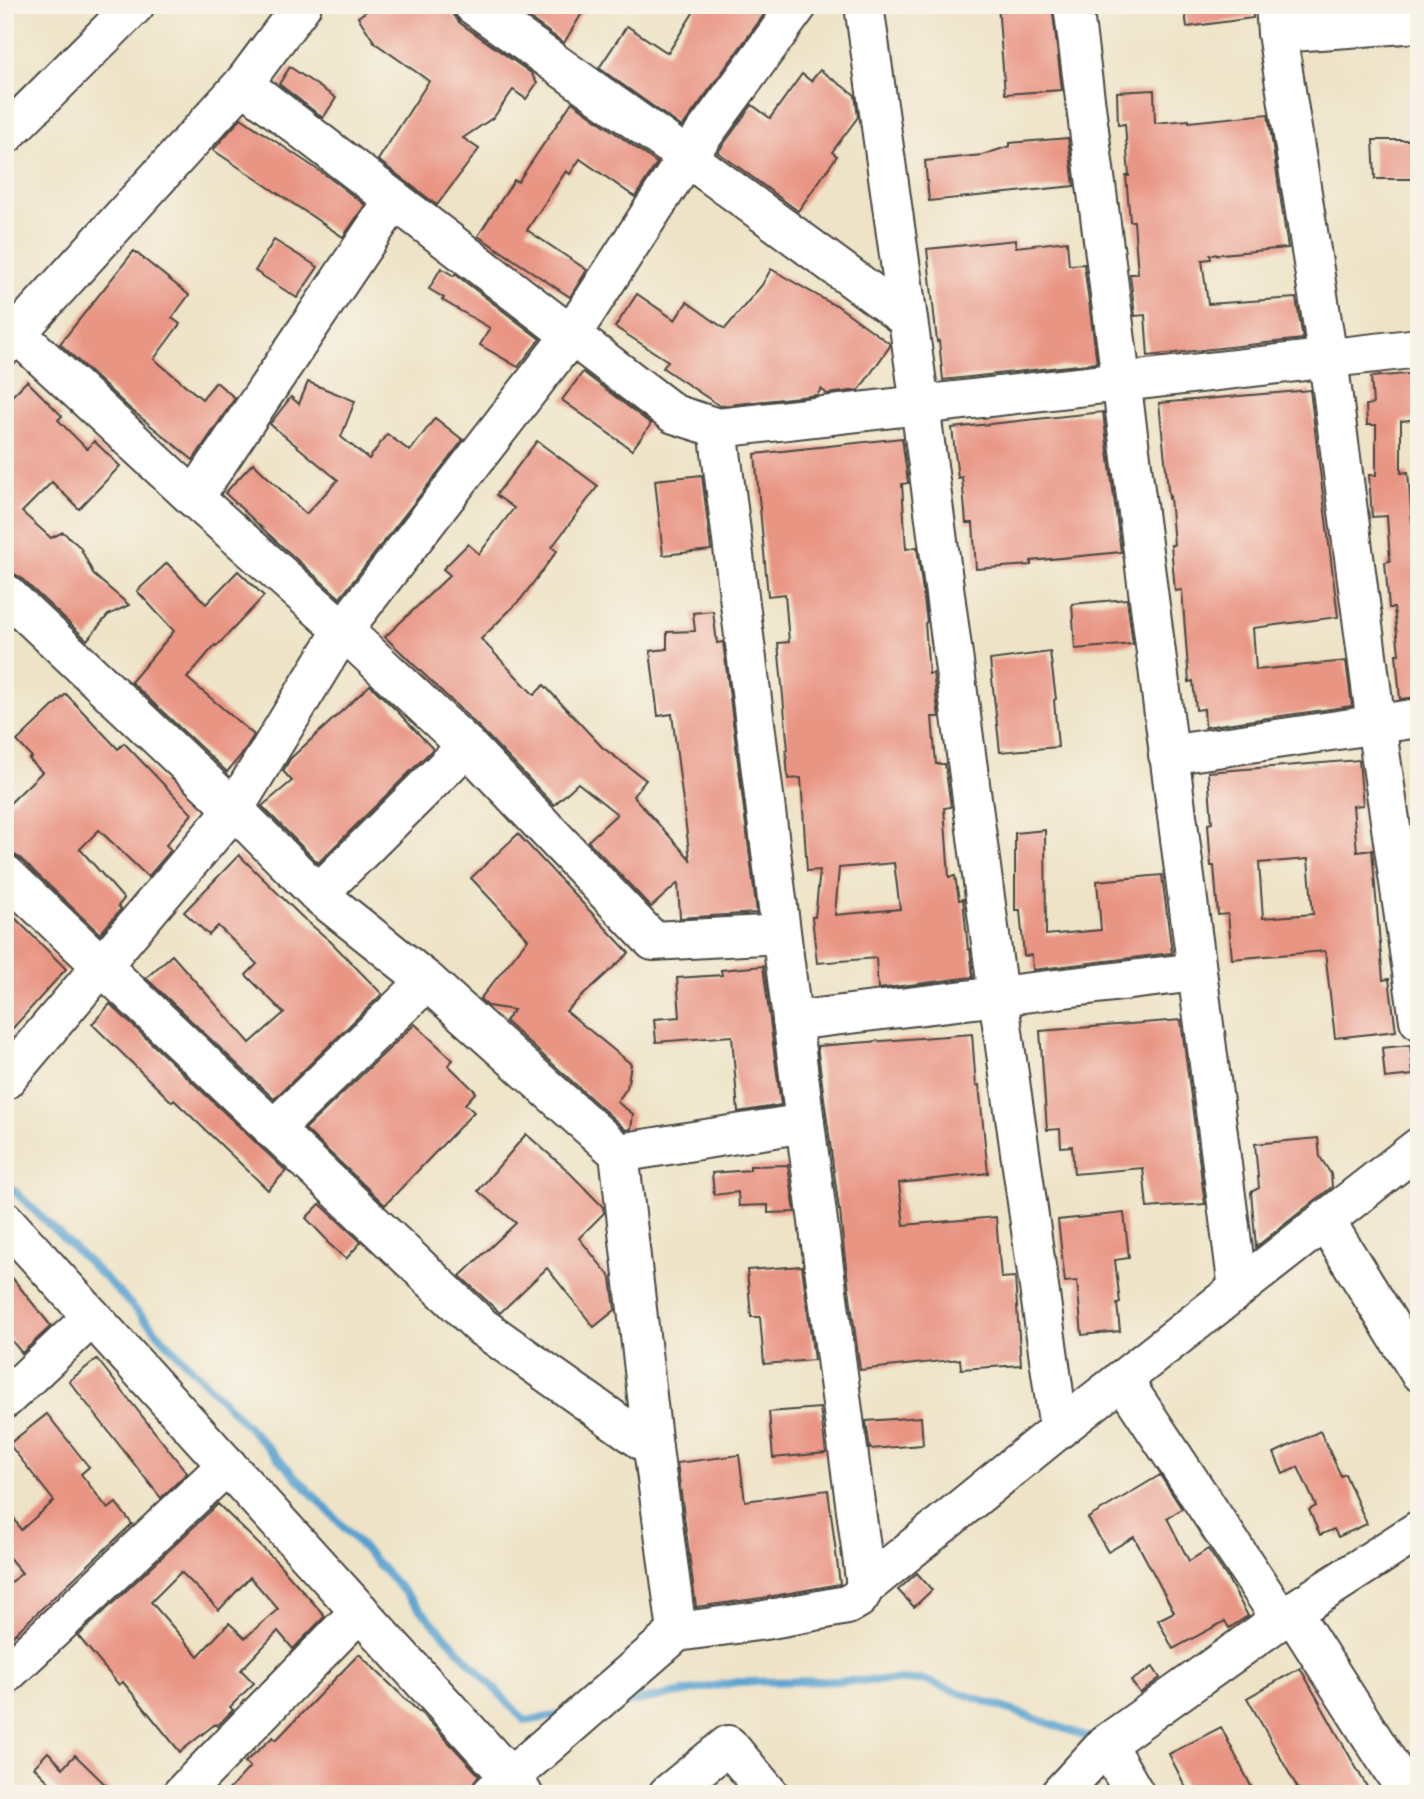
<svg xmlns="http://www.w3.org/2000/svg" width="1424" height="1799" font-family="Delius,sans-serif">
<rect width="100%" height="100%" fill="#f7f3e8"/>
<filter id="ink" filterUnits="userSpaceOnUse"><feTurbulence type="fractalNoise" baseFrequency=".0143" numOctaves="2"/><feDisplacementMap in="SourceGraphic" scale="14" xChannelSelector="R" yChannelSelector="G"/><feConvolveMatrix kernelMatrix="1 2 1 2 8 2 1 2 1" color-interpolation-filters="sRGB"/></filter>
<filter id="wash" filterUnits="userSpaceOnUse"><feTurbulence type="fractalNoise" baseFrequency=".00686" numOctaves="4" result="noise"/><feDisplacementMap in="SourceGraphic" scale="28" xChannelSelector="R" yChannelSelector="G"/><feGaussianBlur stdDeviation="1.57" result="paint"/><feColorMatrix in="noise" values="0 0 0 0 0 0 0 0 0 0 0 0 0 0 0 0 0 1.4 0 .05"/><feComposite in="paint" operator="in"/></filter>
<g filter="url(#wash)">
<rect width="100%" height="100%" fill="#eee3c6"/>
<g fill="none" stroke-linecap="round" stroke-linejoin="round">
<!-- stream -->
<g stroke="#59a1cf" stroke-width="8">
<path d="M 5,1182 L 109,1282 L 321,1503 L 525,1721 L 560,1715"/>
<path d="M 614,1705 L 737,1682 L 923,1680 L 1097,1740"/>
</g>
</g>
<g id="blocks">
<!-- building -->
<g fill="#e99584" fill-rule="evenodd">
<path d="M 375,5 L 452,5 L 453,15 L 460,23 L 531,73 L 537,83 L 526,99 L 513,90 L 494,117 L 463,138 L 479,149 L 437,205 L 378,160 L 429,81 L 375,43 L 358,17 Z"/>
<path d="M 511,5 L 587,5 L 564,43 Z"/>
<path d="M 698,5 L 771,5 L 682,127 L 599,68 L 627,26 L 668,53 Z"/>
<path d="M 998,5 L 1052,5 L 1062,90 L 1005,94 Z"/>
<path d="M 1184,5 L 1252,5 L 1253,18 L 1187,27 Z"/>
<path d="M 290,67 L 336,98 L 323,118 L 279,84 Z"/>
<path d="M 820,70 L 855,95 L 858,117 L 832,152 L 837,156 L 798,211 L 718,152 L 752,105 L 770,118 L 802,74 L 811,81 Z"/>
<path d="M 1154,90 L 1155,123 L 1189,120 L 1189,122 L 1268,114 L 1288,248 L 1210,255 L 1211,259 L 1202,260 L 1208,304 L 1296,298 L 1303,339 L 1148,356 L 1145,315 L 1135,316 L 1130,274 L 1138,274 L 1134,221 L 1130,221 L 1126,176 L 1129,176 L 1125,124 L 1118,125 L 1117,92 Z"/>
<path d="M 572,102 L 657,163 L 635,197 L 580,159 L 570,174 L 566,171 L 527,230 L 587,270 L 570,297 L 478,236 L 514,180 L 518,182 Z"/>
<path d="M 241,118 L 327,176 L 365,205 L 343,237 L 213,150 Z"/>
<path d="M 1068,138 L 1074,186 L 929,201 L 925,161 L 982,155 L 1010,146 L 1010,143 Z"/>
<path d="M 1373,140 L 1419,140 L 1419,179 L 1375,179 Z"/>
<path d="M 274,240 L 318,267 L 297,298 L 255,271 Z"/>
<path d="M 1016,240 L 1016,247 L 1067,241 L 1069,265 L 1084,264 L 1097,363 L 943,380 L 939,341 L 937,342 L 927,249 Z"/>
<path d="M 134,251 L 189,295 L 172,318 L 180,324 L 154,359 L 202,399 L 216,382 L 235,398 L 193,460 L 128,407 L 60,344 Z"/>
<path d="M 441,268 L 454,276 L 455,274 L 540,339 L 518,367 L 480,345 L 490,328 L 442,300 L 444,298 L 429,289 Z"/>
<path d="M 771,269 L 834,305 L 835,304 L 889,343 L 890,346 L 859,390 L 827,394 L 821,389 L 817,395 L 720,406 L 663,368 L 668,361 L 615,327 L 637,294 L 675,320 L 687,302 L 725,329 L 762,285 Z"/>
<path d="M 583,372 L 651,424 L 632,450 L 562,400 Z"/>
<path d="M 1419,373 L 1419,419 L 1401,421 L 1401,473 L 1408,472 L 1412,522 L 1419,522 L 1419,697 L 1400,699 L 1396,654 L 1399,654 L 1394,608 L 1389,608 L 1385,562 L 1390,561 L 1387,516 L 1372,517 L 1369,475 L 1376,475 L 1376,425 L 1367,425 L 1366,405 L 1373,404 L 1371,377 Z"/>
<path d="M 27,381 L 62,416 L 58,420 L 87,449 L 94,441 L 120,466 L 79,509 L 52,482 L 22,512 L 51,538 L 63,532 L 80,547 L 94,575 L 129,605 L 108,615 L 87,640 L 20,577 L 11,572 L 5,572 L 5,403 Z"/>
<path d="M 308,382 L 355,401 L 341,437 L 369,459 L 387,434 L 410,451 L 435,418 L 463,440 L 340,598 L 276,541 L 225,493 L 253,463 L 306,514 L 338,480 L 270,424 L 291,397 L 299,404 Z"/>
<path d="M 1310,390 L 1338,617 L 1253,628 L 1256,670 L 1346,661 L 1352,706 L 1205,727 L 1204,709 L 1196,710 L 1193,681 L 1189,682 L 1182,590 L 1175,591 L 1171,545 L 1174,545 L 1170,497 L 1169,498 L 1159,403 Z"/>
<path d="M 1103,412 L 1121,552 L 1031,561 L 1031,565 L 976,569 L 973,523 L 966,523 L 962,477 L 958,478 L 952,428 Z"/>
<path d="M 902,438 L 908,483 L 902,484 L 906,549 L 917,547 L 927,622 L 925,623 L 929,674 L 933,673 L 939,717 L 932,717 L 936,764 L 945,764 L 951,807 L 944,808 L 949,877 L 955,876 L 959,900 L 963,899 L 968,949 L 970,949 L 973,977 L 878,989 L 876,958 L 817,963 L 812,917 L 815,917 L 820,870 L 807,871 L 801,778 L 788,779 L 786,750 L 788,750 L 778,643 L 789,642 L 785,594 L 768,596 L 755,454 ZM 894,863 L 900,909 L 835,915 L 839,868 Z"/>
<path d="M 537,441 L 598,486 L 552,547 L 557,551 L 521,599 L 481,639 L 534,695 L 544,685 L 602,747 L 646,780 L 633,796 L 690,859 L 672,714 L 658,716 L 650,651 L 667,649 L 667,632 L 695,631 L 693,613 L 713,611 L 717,643 L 723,642 L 757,913 L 680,918 L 678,883 L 651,907 L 588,841 L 617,814 L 578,783 L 554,805 L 482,730 L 385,637 L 450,575 L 443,569 L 468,544 L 479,554 L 514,508 L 496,495 Z"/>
<path d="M 702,475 L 711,550 L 663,555 L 655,480 Z"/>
<path d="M 167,563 L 206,604 L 238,571 L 264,596 L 217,646 L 215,645 L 187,678 L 254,735 L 242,754 L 227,772 L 131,682 L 174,631 L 137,591 Z"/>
<path d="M 1127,599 L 1133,644 L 1075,649 L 1072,604 Z"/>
<path d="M 1050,652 L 1056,699 L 1054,700 L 1058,747 L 1000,752 L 990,660 Z"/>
<path d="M 370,685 L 397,711 L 433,749 L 318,863 L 262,806 L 292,781 L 283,771 L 290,759 Z"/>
<path d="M 66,694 L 118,749 L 124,743 L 192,814 L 166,845 L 171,850 L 148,877 L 99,830 L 80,849 L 124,899 L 118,906 L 121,909 L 100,934 L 20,858 L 11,853 L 5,853 L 5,808 L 42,772 L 29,759 L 32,757 L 17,741 Z"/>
<path d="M 1359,760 L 1363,805 L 1353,806 L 1357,852 L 1372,850 L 1383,980 L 1389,979 L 1396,1031 L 1335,1038 L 1325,951 L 1232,959 L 1228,914 L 1218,915 L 1214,866 L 1211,866 L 1208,824 L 1212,823 L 1208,772 ZM 1308,859 L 1313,914 L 1263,918 L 1259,863 Z"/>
<path d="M 1045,830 L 1046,935 L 1101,930 L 1097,881 L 1162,875 L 1172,953 L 1033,970 L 1032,955 L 1024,956 L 1020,910 L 1015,910 L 1015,833 Z"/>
<path d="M 518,834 L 629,953 L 566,1011 L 631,1064 L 627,1088 L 617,1102 L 633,1114 L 631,1129 L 626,1130 L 505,1021 L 514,1010 L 488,1006 L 480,999 L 528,939 L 471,878 Z"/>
<path d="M 239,855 L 302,917 L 330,941 L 382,994 L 274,1099 L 146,978 L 172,955 L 250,1043 L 284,1013 L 246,975 L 257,964 L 218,926 L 209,935 L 184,912 Z"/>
<path d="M 5,904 L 11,910 L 9,912 L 66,969 L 5,1037 Z"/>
<path d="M 763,966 L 781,1105 L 738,1112 L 732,1036 L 656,1042 L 654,1019 L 680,1017 L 677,978 L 722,975 L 721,970 Z"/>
<path d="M 110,1004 L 286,1171 L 268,1190 L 174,1100 L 172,1102 L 92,1024 Z"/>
<path d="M 1181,1020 L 1205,1204 L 1147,1208 L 1143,1168 L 1074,1174 L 1072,1146 L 1061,1147 L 1060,1129 L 1047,1130 L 1040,1031 Z"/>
<path d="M 415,1024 L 453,1060 L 448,1065 L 476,1092 L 465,1104 L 474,1112 L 385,1205 L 305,1129 Z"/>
<path d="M 972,1034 L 976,1086 L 979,1085 L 988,1173 L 899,1183 L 904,1225 L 996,1217 L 1001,1278 L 1015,1277 L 1021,1365 L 961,1369 L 960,1359 L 860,1370 L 844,1252 L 840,1210 L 839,1210 L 817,1046 Z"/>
<path d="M 1410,1045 L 1413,1075 L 1385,1078 L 1382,1048 Z"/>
<path d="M 526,1134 L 566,1169 L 603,1207 L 604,1213 L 579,1238 L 611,1278 L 615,1310 L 594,1327 L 547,1268 L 500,1313 L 460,1276 L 516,1223 L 478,1191 Z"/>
<path d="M 1318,1138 L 1320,1157 L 1331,1174 L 1332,1187 L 1256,1247 L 1251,1192 L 1259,1188 L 1255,1144 Z"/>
<path d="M 788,1165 L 795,1212 L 768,1213 L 768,1205 L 739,1206 L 738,1192 L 714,1195 L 712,1173 L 750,1170 L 750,1166 Z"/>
<path d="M 320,1204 L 361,1242 L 346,1259 L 327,1242 L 328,1241 L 306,1218 Z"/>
<path d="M 1124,1213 L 1129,1258 L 1115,1260 L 1120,1303 L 1117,1304 L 1120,1331 L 1082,1335 L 1077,1281 L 1065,1282 L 1058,1220 Z"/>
<path d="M 802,1266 L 814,1360 L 764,1364 L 760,1317 L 751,1317 L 747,1270 Z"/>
<path d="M 5,1269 L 51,1326 L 22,1353 L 5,1333 Z"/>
<path d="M 97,1359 L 187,1473 L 161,1498 L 69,1381 Z"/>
<path d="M 820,1408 L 826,1453 L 773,1458 L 769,1412 Z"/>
<path d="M 47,1414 L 89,1467 L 81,1474 L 108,1509 L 116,1503 L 132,1524 L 5,1643 L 5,1588 L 22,1573 L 5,1553 L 5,1503 L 21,1530 L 54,1501 L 9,1444 Z"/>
<path d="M 921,1417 L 923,1445 L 870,1449 L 866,1421 Z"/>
<path d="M 1320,1431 L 1341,1476 L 1345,1474 L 1367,1524 L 1338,1537 L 1334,1529 L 1320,1535 L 1309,1510 L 1316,1506 L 1298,1467 L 1283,1474 L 1274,1453 Z"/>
<path d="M 739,1455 L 745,1501 L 828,1490 L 840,1584 L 762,1598 L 696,1607 L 677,1463 Z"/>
<path d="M 1160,1475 L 1182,1509 L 1167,1518 L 1189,1561 L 1208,1549 L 1228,1579 L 1248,1616 L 1229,1628 L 1225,1621 L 1173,1649 L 1158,1620 L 1174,1612 L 1134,1537 L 1108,1552 L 1088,1518 Z"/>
<path d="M 218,1504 L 278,1563 L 325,1616 L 293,1649 L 278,1631 L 241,1670 L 254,1683 L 230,1707 L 233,1710 L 217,1726 L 215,1724 L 180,1752 L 123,1682 L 119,1685 L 78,1636 ZM 181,1572 L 219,1610 L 250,1577 L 278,1609 L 245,1638 L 229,1623 L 198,1656 L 151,1602 Z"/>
<path d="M 917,1573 L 932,1590 L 914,1607 L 898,1590 Z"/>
<path d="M 359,1654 L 419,1712 L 420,1711 L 479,1775 L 470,1787 L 462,1794 L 225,1794 L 250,1767 L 245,1762 L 273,1737 L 276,1740 Z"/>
<path d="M 1153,1667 L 1160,1678 L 1140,1693 L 1131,1681 Z"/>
<path d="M 1300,1668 L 1371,1794 L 1301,1794 L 1247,1698 Z"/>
<path d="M 1221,1727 L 1255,1794 L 1189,1794 L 1169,1754 Z"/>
<path d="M 48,1752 L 63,1768 L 75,1755 L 115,1794 L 61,1794 L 34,1767 Z"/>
</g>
</g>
</g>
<g filter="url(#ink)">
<use href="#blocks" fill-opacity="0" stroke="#484742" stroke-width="2"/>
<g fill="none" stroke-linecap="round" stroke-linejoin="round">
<defs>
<g id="minor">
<path d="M 473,5 L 687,157 L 906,318"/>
<path d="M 864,5 L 920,405 L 998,996 L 1059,1429"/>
<path d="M 1073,5 C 1129,433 1181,861 1238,1289"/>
<path d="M 1275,5 L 1277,33 L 1328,359 L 1376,724 L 1419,1020"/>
<path d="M 1277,33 L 1419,23"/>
<path d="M 243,84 L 674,414 L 718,428 L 1419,348"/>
<path d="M 5,135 L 135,5"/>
<path d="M 16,333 L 194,498 L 343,630 L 467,746 L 653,941 L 781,934"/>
<path d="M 5,346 L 243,84 L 302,5"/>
<path d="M 718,428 L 805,1123 L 866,1586"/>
<path d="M 194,498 L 394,200"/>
<path d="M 5,593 L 234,809 L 318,894 L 427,981 L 619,1153 L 805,1123"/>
<path d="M 1168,755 L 1419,718"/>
<path d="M 5,874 L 482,1327 L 653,1448"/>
<path d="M 318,894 L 467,746"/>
<path d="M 792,1021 L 1196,972"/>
<path d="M 5,1080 L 234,809 L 343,630 L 571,335 L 687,157 L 798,5"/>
<path d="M 273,1130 L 427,981"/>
<path d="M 619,1153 L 653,1448 L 677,1632"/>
<path d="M 1325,1220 L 1419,1372"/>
<path d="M 5,1221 L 510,1777 L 523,1794"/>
<path d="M 1122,1379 L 1281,1619"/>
<path d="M 5,1399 L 92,1317"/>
<path d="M 1292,1612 L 1408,1794"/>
<path d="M 5,1675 L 227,1465"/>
<path d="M 1106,1744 L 1135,1794"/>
<path d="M 182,1794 L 360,1611"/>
<path d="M 491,1794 L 677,1632 L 765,1620 L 847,1605 L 859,1598 L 866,1586 L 1059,1429 L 1419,1147"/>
<path d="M 668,1794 L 728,1745 L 769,1794"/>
<path d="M 1060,1794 L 1106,1744 L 1281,1619 L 1419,1530"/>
</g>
</defs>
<!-- minor casing -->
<use href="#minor" stroke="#484742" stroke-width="42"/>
<!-- minor -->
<use href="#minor" stroke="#fff" stroke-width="38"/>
</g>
</g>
<!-- margin -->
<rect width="1424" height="1799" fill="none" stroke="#f7f3e8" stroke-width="28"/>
</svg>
